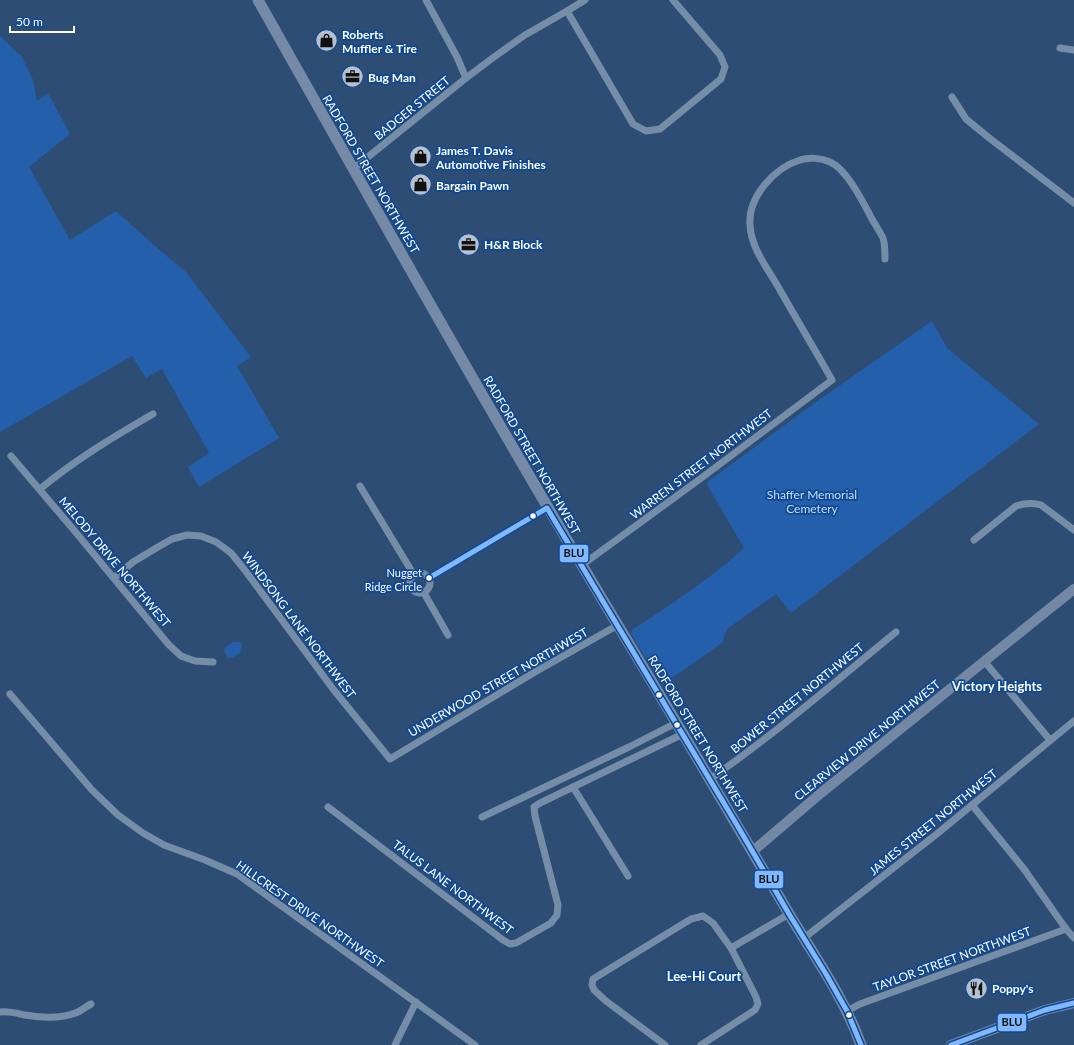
<svg xmlns="http://www.w3.org/2000/svg" width="1074" height="1045" font-family="Lato,sans-serif">
<rect width="100%" height="100%" fill="#2e4d75"/>
<!-- green -->
<g fill="#235fab">
<path d="M 0,36 L 22,57 L 33,80 L 37,101 L 48,93 L 70,134 L 29,167 L 70,240 L 116,211 L 157,248 L 186,272 L 251,357 L 237,366 L 279,438 L 199,487 L 188,467 L 209,453 L 162,369 L 146,378 L 132,356 L 0,432 Z"/>
<path d="M 932,321 L 947,348 L 1039,424 L 791,613 L 776,594 L 727,629 L 722,643 L 662,685 L 631,634 L 632,630 C 670,605 710,579 744,548 L 706,483 L 816,402 Z"/>
<path d="M 233,642 L 240,642 L 242,645 L 240,653 L 233,657 L 228,658 L 224,650 L 227,646 Z"/>
</g>
<g fill="none" stroke-linecap="round" stroke-linejoin="round">
<!-- street -->
<g stroke="#768da8" stroke-width="7">
<path d="M 426,0 L 457,57 L 466,78"/>
<path d="M 567,11 L 633,124 L 646,131 L 660,129 L 721,79 L 725,67 L 720,55 L 673,0"/>
<path d="M 1060,48 L 1074,50"/>
<path d="M 952,97 L 966,119 L 988,137 L 1074,203"/>
<path d="M 353,169 L 466,78 L 494,57 L 525,35 L 567,11 L 585,0"/>
<path d="M 11,456 L 73,529 L 169,645 L 181,656 L 195,661 L 213,662"/>
<path d="M 360,486 L 414,575"/>
<path d="M 40,489 C 75,460 113,437 153,414"/>
<path d="M 974,540 L 1016,506 C 1025,503 1032,502 1041,505 L 1074,530"/>
<path d="M 582,565 L 700,479 L 832,380 C 815,350 797,320 780,290 C 769,270 751,249 750,225 C 748,197 774,168 800,160 C 809,157 821,158 830,162 C 847,169 864,204 872,219 C 876,226 880,232 883,238 C 885,244 885,253 885,259"/>
<circle cx="420" cy="583" r="10"/>
<path d="M 114,578 L 133,562 L 158,547 L 172,539 L 187,535 L 201,536 L 216,542 L 231,553 L 244,569 L 333,689 L 390,759 L 535,672 L 618,625"/>
<path d="M 429,578 L 547,508"/>
<path d="M 424,593 L 448,635"/>
<path d="M 985,662 L 1050,740"/>
<path d="M 10,694 L 92,790 L 118,815 L 143,833 L 164,845 L 205,860 L 237,874 L 475,1045"/>
<path d="M 710,779 C 775,734 835,682 896,632"/>
<path d="M 573,787 L 628,876"/>
<path d="M 972,805 L 1024,869 L 1066,929 L 1074,938"/>
<path d="M 328,807 L 503,940 L 510,944 L 516,943 L 551,923 L 557,915 L 558,905 L 535,816 L 534,807 L 540,803 L 683,734"/>
<path d="M 482,817 L 629,747 L 676,723"/>
<path d="M 804,938 L 938,833 L 1074,721"/>
<path d="M 731,948 L 789,914"/>
<path d="M 847,1011 L 860,1004 L 1066,929"/>
<path d="M 0,1012 C 9,1011 16,1013 25,1015 C 42,1018 62,1019 78,1012 C 82,1010 87,1006 91,1004"/>
<path d="M 395,1045 L 416,1002"/>
<path d="M 665,1045 L 606,1001 L 594,990 L 592,985 L 593,979 L 691,919 L 703,916 L 713,923 L 731,948 L 756,997 L 758,1004 L 755,1010 L 701,1045"/>
</g>
<!-- secondary -->
<g stroke="#7288a4" stroke-width="10">
<path d="M 753,851 L 821,793 L 1074,589"/>
<path d="M 951,1045 L 1045,1010 L 1074,1003"/>
</g>
<!-- primary -->
<path stroke="#758aa6" stroke-width="11" d="M 258,0 C 383,222 508,444 640,662 C 690,745 739,829 788,912 C 814,956 844,997 861,1045"/>
<defs>
<g id="bus-1">
<path d="M 429,578 L 547,508 L 737,825 L 789,914 L 826,974 L 847,1011 L 861,1045"/>
<path d="M 951,1045 L 1045,1010 L 1074,1003"/>
</g>
</defs>
<!-- bus-1 casing -->
<use href="#bus-1" stroke="#104993" stroke-width="8"/>
<!-- bus-1 -->
<use href="#bus-1" stroke="#80b8ff" stroke-width="5"/>
</g>
<!-- icons -->
<defs>
<symbol id="shop-disc" viewBox="-11 -11 22 22"><circle r="9.5" fill="#b6c1cf" stroke="#104993"/><path d="M-5-2.5h2.3a2.7 3.5 0 0 1 5.4 0H5L5.5 6h-11ZM-1.5-2.5h3a1.5 2.3 0 0 0-3 0Z" fill="#111"/></symbol>
<symbol id="office-disc" viewBox="-11 -11 22 22"><circle r="9.5" fill="#b6c1cf" stroke="#104993"/><path d="M-6-3h4V-5.5h4V-3h4V5H-6ZM-1-4.5V-3h2v-1.5ZM-6 0V1H6V0Z" fill="#111"/></symbol>
<symbol id="restaurant-disc" viewBox="-11 -11 22 22"><circle r="9.5" fill="#b6c1cf" stroke="#104993"/><path d="M-5-6h1v4h1v-4h1v4h1v-4h1v5L-1.5 .5V6h-2V.5L-5-1ZM5-6V6H3V1.5H1.5Q1.5-4 5-6Z" fill="#111"/></symbol>
</defs>
<g fill-rule="evenodd">
<use href="#shop-disc" x="314" y="28" width="25" height="25"/>
<use href="#office-disc" x="340" y="64" width="25" height="25"/>
<use href="#shop-disc" x="408" y="144" width="25" height="25"/>
<use href="#shop-disc" x="408" y="172" width="25" height="25"/>
<use href="#office-disc" x="456" y="232" width="25" height="25"/>
<use href="#restaurant-disc" x="964" y="976" width="25" height="25"/>
</g>
<!-- markers -->
<g fill="#fff" stroke="#104993" stroke-width="1.5">
<circle cx="533" cy="516" r="3.5"/>
<circle cx="429" cy="578" r="3.5"/>
<circle cx="659" cy="695" r="3.5"/>
<circle cx="677" cy="725" r="3.5"/>
<circle cx="849" cy="1015" r="3.5"/>
</g>
<g text-anchor="middle" dominant-baseline="central" stroke-width="3.5" stroke-linejoin="round" paint-order="stroke">
<!-- bus labels -->
<g font-size="11" fill="#fff" stroke="#104993" text-anchor="end">
<text x="422" y="572">Nugget<tspan x="422" dy="14">Ridge Circle</tspan></text>
</g>
<!-- poi labels -->
<g font-size="12" font-weight="bold" fill="#fff" stroke="#104993" text-anchor="start">
<text x="342" y="34">Roberts<tspan x="342" dy="14">Muffler &amp; Tire</tspan></text>
<text x="368" y="77">Bug Man</text>
<text x="436" y="150">James T. Davis<tspan x="436" dy="14">Automotive Finishes</tspan></text>
<text x="436" y="185">Bargain Pawn</text>
<text x="484" y="244">H&amp;R Block</text>
<text x="992" y="988">Poppy's</text>
</g>
<!-- street labels -->
<g font-size="12" fill="#fff" stroke="#104993">
<text transform="translate(412 108) rotate(-39)">BADGER STREET</text>
<text transform="translate(371 174) rotate(60)">RADFORD STREET NORTHWEST</text>
<text transform="translate(532 455) rotate(60)">RADFORD STREET NORTHWEST</text>
<text transform="translate(701 464) rotate(-37)">WARREN STREET NORTHWEST</text>
<text transform="translate(115 562) rotate(50)">MELODY DRIVE NORTHWEST</text>
<text transform="translate(299 625) rotate(53)">WINDSONG LANE NORTHWEST</text>
<text transform="translate(498 682) rotate(-30)">UNDERWOOD STREET NORTHWEST</text>
<text transform="translate(797 698) rotate(-39)">BOWER STREET NORTHWEST</text>
<text transform="translate(698 734) rotate(59)">RADFORD STREET NORTHWEST</text>
<text transform="translate(867 740) rotate(-39)">CLEARVIEW DRIVE NORTHWEST</text>
<text transform="translate(933 822) rotate(-39)">JAMES STREET NORTHWEST</text>
<text transform="translate(453 887) rotate(37)">TALUS LANE NORTHWEST</text>
<text transform="translate(310 914) rotate(35)">HILLCREST DRIVE NORTHWEST</text>
<text transform="translate(952 959) rotate(-20)">TAYLOR STREET NORTHWEST</text>
</g>
<!-- park labels -->
<g font-size="12" fill="#c4defe" stroke="#104993">
<text x="812" y="494">Shaffer Memorial<tspan x="812" dy="14">Cemetery</tspan></text>
</g>
<!-- neighbourhood labels -->
<g font-size="13" font-weight="bold" fill="#fff" stroke="#104993">
<text x="997" y="686">Victory Heights</text>
<text x="704" y="976">Lee-Hi Court</text>
</g>
</g>
<g stroke="#104993" stroke-width="1.5">
<rect x="559" y="544" width="30" height="19" rx="4" fill="#80b8ff"/>
<rect x="754" y="870" width="30" height="19" rx="4" fill="#80b8ff"/>
<rect x="997" y="1013" width="30" height="19" rx="4" fill="#80b8ff"/>
</g>
<g font-size="11" text-anchor="middle" font-weight="bold" fill="#111">
<text x="574" y="557">BLU</text>
<text x="769" y="883">BLU</text>
<text x="1012" y="1026">BLU</text>
</g>
<!-- scale -->
<path d="M10 26v6h64v-6" fill="none" stroke="#ffffff" stroke-width="2"/>
<text x="16" y="26" font-size="12" fill="#ffffff" stroke="#104993" stroke-width="3" paint-order="stroke">50 m</text>
</svg>
